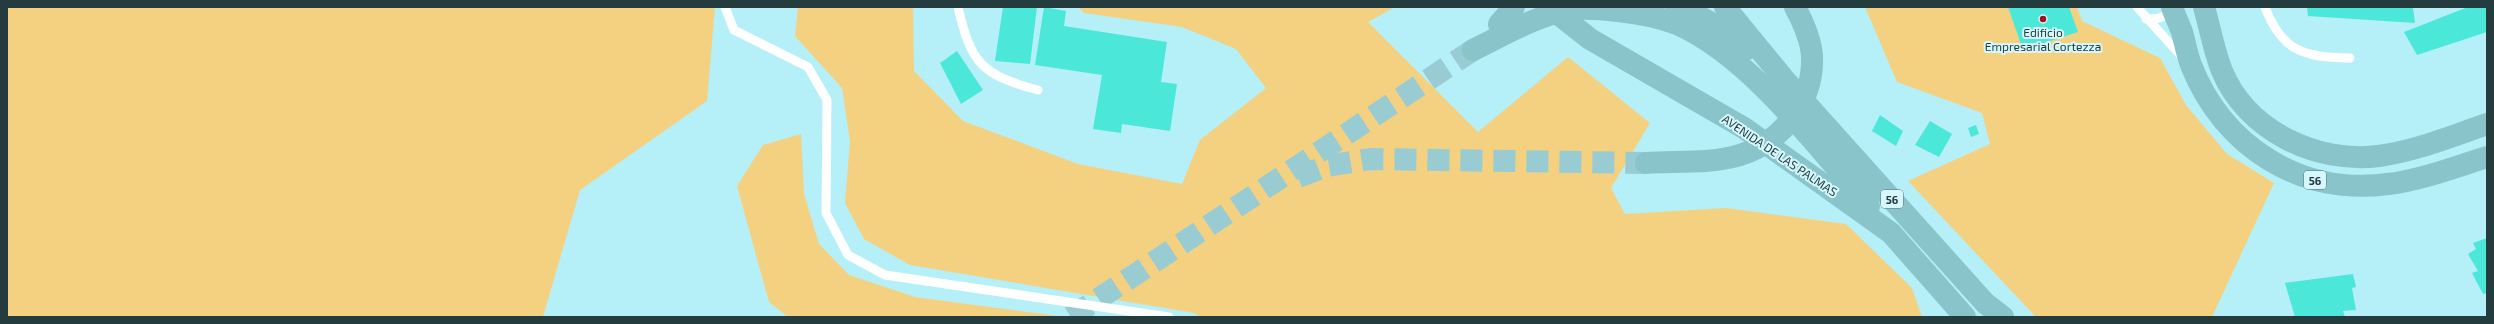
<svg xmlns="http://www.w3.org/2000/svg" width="2494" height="324" font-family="'Exo 2',sans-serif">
<rect width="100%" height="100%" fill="#b5eff7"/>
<!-- green -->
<g fill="#f4d181">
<path d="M 7,7 L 715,7 L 707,101 L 580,190 L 543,317 L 7,317 Z"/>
<path d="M 798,7 L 913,7 L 914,71 L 963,121 L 1078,164 L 1182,184 L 1200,140 L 1266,88 L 1236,49 L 1182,27 L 1084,13 L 1078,7 L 1395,7 L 1368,22 L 1478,132 L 1568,57 L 1650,123 L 1611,188 L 1625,214 L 1726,208 L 1846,224 L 1912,288 L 1922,317 L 1201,317 L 1194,313 L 910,265 L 864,239 L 845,203 L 850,141 L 842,88 L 795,36 Z"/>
<path d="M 1865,7 L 2077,7 L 2082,21 L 2160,58 L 2186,105 L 2227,154 L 2274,183 L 2212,317 L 2036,317 L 1908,181 L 1990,144 L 1982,113 L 1897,82 Z"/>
<path d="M 801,134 L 804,194 L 819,244 L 849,275 L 915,297 L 1065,317 L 788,317 L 769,302 L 737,186 L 763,145 Z"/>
</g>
<!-- building -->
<g fill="#4be8da">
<path d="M 1003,7 L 1037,7 L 1030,64 L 995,61 Z"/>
<path d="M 1044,7 L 1066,11 L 1064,26 L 1167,42 L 1161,82 L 1177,84 L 1170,131 L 1122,124 L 1121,133 L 1093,129 L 1102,75 L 1035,65 Z"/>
<path d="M 2008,7 L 2069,7 L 2078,32 L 2023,50 Z"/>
<path d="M 2307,7 L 2413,7 L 2415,23 L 2308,16 Z"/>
<path d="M 2468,7 L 2487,7 L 2487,32 L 2417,55 L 2404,32 Z"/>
<path d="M 957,51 L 983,90 L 961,104 L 940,63 Z"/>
<path d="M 1880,115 L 1903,131 L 1896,146 L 1872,131 Z"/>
<path d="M 1930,121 L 1952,134 L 1939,157 L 1915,145 Z"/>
<path d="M 1976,125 L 1979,134 L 1971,137 L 1968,128 Z"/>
<path d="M 2487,238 L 2487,293 L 2483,294 L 2472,273 L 2478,271 L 2468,254 L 2476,249 L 2473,243 Z"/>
<path d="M 2353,274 L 2356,287 L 2352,288 L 2356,310 L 2343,311 L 2345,317 L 2295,317 L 2285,283 Z"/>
</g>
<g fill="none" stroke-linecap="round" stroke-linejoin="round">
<!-- primary-tunnel -->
<g stroke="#98cbd2" stroke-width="22" stroke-dasharray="22 11" stroke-linecap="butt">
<path d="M 1298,177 L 1327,166 L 1370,159 L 1646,163"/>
<path d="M 1071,317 L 1473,50"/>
</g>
<!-- service -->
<g stroke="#fff" stroke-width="9">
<path d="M 725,7 L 734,30 L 808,67 L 827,100 L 826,213 L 848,255 L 885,275 L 1169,317"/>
<path d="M 958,7 C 971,64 982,75 1038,90"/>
<path d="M 2137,7 L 2183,58"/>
<path d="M 2265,7 C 2282,52 2304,57 2350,58"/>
<path d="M 2146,19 C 2159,19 2164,18 2172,8"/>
</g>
<!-- primary -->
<g stroke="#89c4cb" stroke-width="22">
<path d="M 1553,7 L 1557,13 L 1590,39 L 1744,128 L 1891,233 L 1965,317"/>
<path d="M 1676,7 C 1703,15 1725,31 1747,49"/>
<path d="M 1725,7 L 1784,79 L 1985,303 L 2003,317"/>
<path d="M 2172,7 C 2175,16 2179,24 2182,32 C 2185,43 2187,54 2191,65 C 2223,146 2300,196 2388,184 C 2421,180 2455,167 2487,157"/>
<path d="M 2204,7 C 2210,28 2214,51 2222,71 C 2247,131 2317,164 2379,156 C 2416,151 2452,136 2487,124"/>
<path d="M 1499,24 L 1514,7"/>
<path d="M 1473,50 C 1504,35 1534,17 1567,10 C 1584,7 1602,9 1618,11 C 1637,13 1659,17 1677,24 C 1751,57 1816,146 1869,206"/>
<path d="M 1646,163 C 1676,161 1711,164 1740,155 C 1782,142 1814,101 1812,56 C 1811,39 1803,22 1795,7"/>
</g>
</g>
<!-- markers -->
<circle fill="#a60f18" stroke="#d6f8fc" stroke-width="1.5" cx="2043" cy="19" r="4"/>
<g text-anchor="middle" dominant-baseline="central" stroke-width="4" stroke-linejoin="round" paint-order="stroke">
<!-- shield labels -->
<g fill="#d6f8fc" stroke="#5a7478" stroke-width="1">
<rect x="2304" y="171" width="22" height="18" rx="3"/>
<rect x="1881" y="190" width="22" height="18" rx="3"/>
</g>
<g font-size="11" font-weight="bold" fill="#253c3f">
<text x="2315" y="180">56</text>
<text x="1892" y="199">56</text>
</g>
<!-- poi labels -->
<g font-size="12" fill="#253c3f" stroke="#d6f8fc">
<text x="2043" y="32">Edificio<tspan x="2043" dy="14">Empresarial Cortezza</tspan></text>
</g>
<!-- street labels -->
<g font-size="12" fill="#253c3f" stroke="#d6f8fc">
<text transform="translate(1780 155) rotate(34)">AVENIDA DE LAS PALMAS</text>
</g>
</g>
<!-- border -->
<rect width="2494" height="324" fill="none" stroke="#253c3f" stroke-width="16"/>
</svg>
